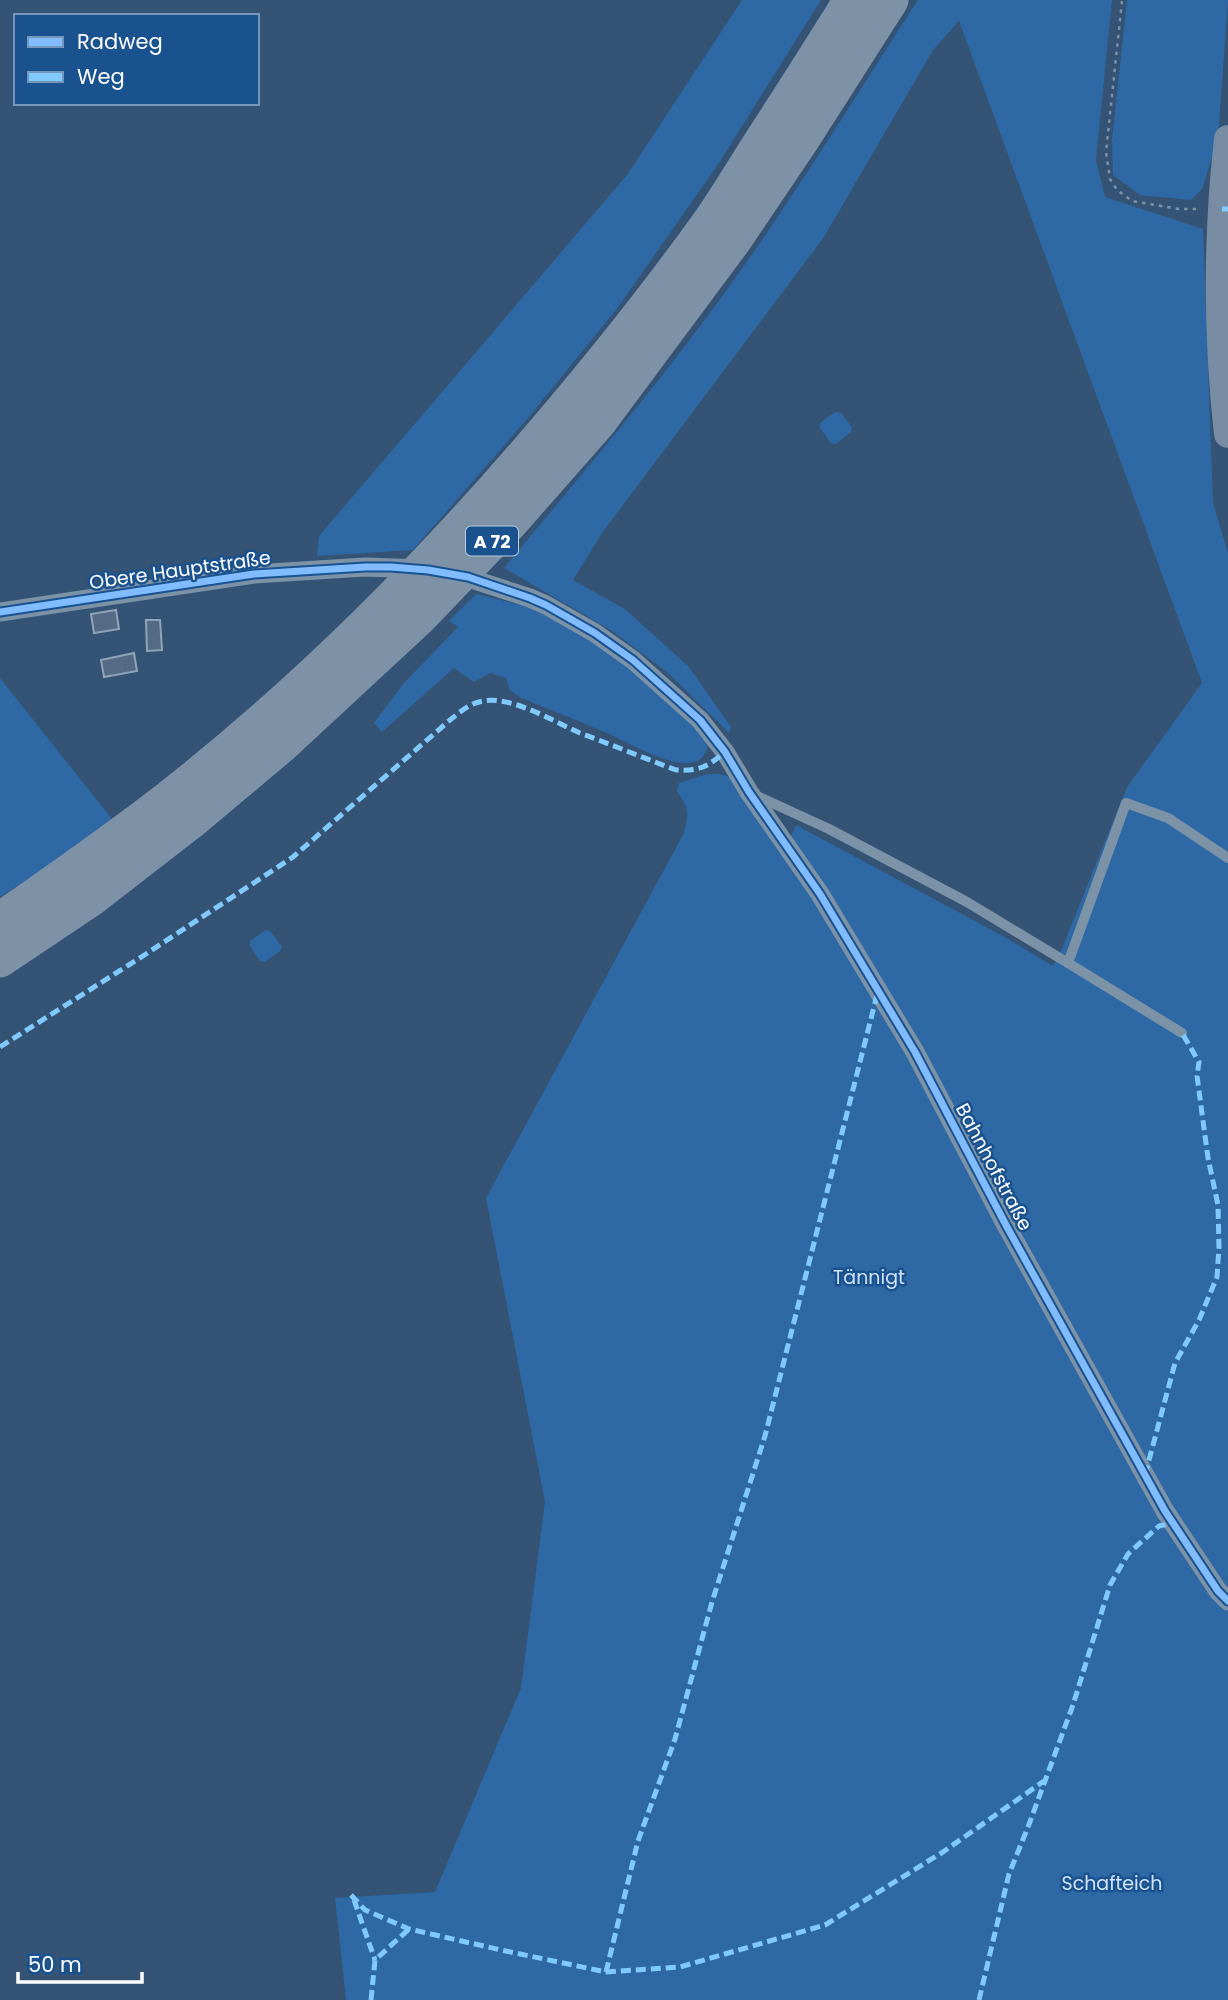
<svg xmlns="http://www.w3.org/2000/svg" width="1228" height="2000" font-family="Poppins,sans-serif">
<rect width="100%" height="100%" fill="#355374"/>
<!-- green -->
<g fill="#2e69a5">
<path d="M 742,0 L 821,0 L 719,163 L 616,310 L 528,418 L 413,550 L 317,556 L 319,536 L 627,175 Z"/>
<path d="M 918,0 L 1112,0 L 1096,160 L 1105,197 L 1203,229 L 1213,503 L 1228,553 L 1228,2000 L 346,2000 L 335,1898 L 435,1892 L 521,1688 L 545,1502 L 486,1198 L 684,833 C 689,814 689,807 677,792 L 679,783 C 702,776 715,767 737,781 L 786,849 L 796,825 L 1003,936 L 1053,966 L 1061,951 L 1127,787 L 1202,683 L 959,21 L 933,50 L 824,237 L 602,533 L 573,580 L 625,609 L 689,667 L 731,727 L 729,733 L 667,672 L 612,631 L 504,568 C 567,492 631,417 691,338 C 774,230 844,114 918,0 Z"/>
<path d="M 1127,0 L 1228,0 L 1218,138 L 1202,189 L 1191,200 L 1140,195 L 1113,175 L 1112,140 Z"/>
<path d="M 835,412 L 841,413 L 852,427 L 851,432 L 836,444 L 831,443 L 820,428 L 820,423 Z"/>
<path d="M 476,594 L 525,606 L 577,628 L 655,686 L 709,742 C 706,755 702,762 688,763 C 665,765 624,740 602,731 C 575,719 548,709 521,698 L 510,690 L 506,678 L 490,673 L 474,682 L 454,668 L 382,732 L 374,723 L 403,684 L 458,627 L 449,621 Z"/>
<path d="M 0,678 L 112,819 L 37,873 L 0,897 Z"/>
<path d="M 266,930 L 271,932 L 282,947 L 280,951 L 265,962 L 260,961 L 250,946 L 250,941 Z"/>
</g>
<!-- building -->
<g fill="#536b85" stroke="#91a3b6" stroke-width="2">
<path d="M 116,610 L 119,629 L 94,633 L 91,614 Z"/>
<path d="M 146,620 L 160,620 L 162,650 L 147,651 Z"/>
<path d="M 134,653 L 137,671 L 104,677 L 101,660 Z"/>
</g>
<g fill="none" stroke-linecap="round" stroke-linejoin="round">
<!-- path -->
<path stroke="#7c92a7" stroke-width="2.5" stroke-dasharray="3.5 5" stroke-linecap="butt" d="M 1122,1 L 1106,152 L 1110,179 L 1117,190 L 1132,201 L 1179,209 L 1201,209"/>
<!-- service -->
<g stroke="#7c92a7" stroke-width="10">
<path d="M 755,795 L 829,829 L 967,902 L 1068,963 L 1126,803 L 1168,818 L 1228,858"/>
<path d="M 1068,963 L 1182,1033"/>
</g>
<!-- minor -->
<g stroke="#7c92a7" stroke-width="19">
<path d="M 456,574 L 530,598 L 546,605 L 595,633 L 633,660 L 700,720 L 725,752 L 749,792 L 820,894 L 915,1052 L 1007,1227 L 1165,1511 L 1218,1591 L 1228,1601"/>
<path d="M 0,612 L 254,574 L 365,567 L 423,569"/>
</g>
<!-- secondary -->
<path stroke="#788da4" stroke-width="28" d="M 1228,139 C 1217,237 1217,335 1228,434"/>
<!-- motorway -->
<g stroke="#7d92a7" stroke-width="37">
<path d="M 0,921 C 57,881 115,841 170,798 C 300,696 418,579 526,454 C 591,379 654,301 712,220 C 729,195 744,170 760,145 C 791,97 822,49 852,0"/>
<path d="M 0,959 L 91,898 L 189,822 L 282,744 L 419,617 L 510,522 L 598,422 L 734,239 L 800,141 L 890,0"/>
</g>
<!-- quiet -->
<g stroke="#80caff" stroke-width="5" stroke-dasharray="10 5" stroke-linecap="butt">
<path d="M 1222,209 L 1228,209"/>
<path d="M 0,1047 L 146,954 L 293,857 L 450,720 C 460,712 470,703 483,701 C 513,696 552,721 580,733 C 612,745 644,758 676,770 C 700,771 707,767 725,752"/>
<path d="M 1145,1475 L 1175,1363 L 1199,1320 L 1217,1277 L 1219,1247 L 1218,1205 L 1208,1158 L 1197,1076 L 1199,1062 L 1182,1033"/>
<path d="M 351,1895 L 365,1910 L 409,1929 L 501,1950 L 606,1972 L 680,1967 L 825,1925 L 943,1852 L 1044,1781"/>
<path d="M 354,1900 L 375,1960"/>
<path d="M 606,1972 L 638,1841 L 675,1739 L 712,1602 L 765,1436 L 878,991"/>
<path d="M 371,2000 L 375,1960 L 409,1929"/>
<path d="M 979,2000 L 1009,1874 L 1028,1827 L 1073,1705 L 1110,1585 L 1128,1554 L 1159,1526 L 1173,1523"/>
</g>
<defs>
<path id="cycleway" d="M 0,612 L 254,574 L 365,567 L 391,567 L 428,570 L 468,577 L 530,598 L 546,605 L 595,633 L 633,660 L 700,720 L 725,752 L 749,792 L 820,894 L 915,1052 L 1007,1227 L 1165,1511 L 1218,1591 L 1228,1601"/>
</defs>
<!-- cycleway casing -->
<use href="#cycleway" stroke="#1a528f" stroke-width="11"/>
<!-- cycleway -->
<use href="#cycleway" stroke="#80bcff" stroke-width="7"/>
</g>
<g text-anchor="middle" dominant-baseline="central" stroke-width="5" stroke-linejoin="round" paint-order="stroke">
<!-- shield labels -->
<rect fill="#1a528f" stroke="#bacbdd" stroke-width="2" x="466" y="526.5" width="52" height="29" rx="5"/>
<g font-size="18" font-weight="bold" fill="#fff">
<text x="492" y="541">A 72</text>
</g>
<!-- street labels -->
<g font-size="19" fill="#fff" stroke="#1a528f">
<text transform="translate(180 570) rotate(-8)">Obere Hauptstraße</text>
<text transform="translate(994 1167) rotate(62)">Bahnhofstraße</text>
</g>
<!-- park labels -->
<g font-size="19" fill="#cee4fa" stroke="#1a528f">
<text x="869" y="1277">Tännigt</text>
<text x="1112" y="1883">Schafteich</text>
</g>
</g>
<!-- legend -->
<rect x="14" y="14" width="245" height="91" fill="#1a528f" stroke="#7697bc" stroke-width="2"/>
<rect x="28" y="37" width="35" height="10" fill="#80bcff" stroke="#7697bc" stroke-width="2"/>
<text x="77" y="49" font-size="21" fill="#ffffff">Radweg</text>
<rect x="28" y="72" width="35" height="10" fill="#80caff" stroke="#7697bc" stroke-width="2"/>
<text x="77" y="84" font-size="21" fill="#ffffff">Weg</text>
<!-- scale -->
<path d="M18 1972v10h124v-10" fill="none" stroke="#ffffff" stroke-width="3.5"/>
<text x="28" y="1972" font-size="21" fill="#ffffff" stroke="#1a528f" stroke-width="5" paint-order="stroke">50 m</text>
</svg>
